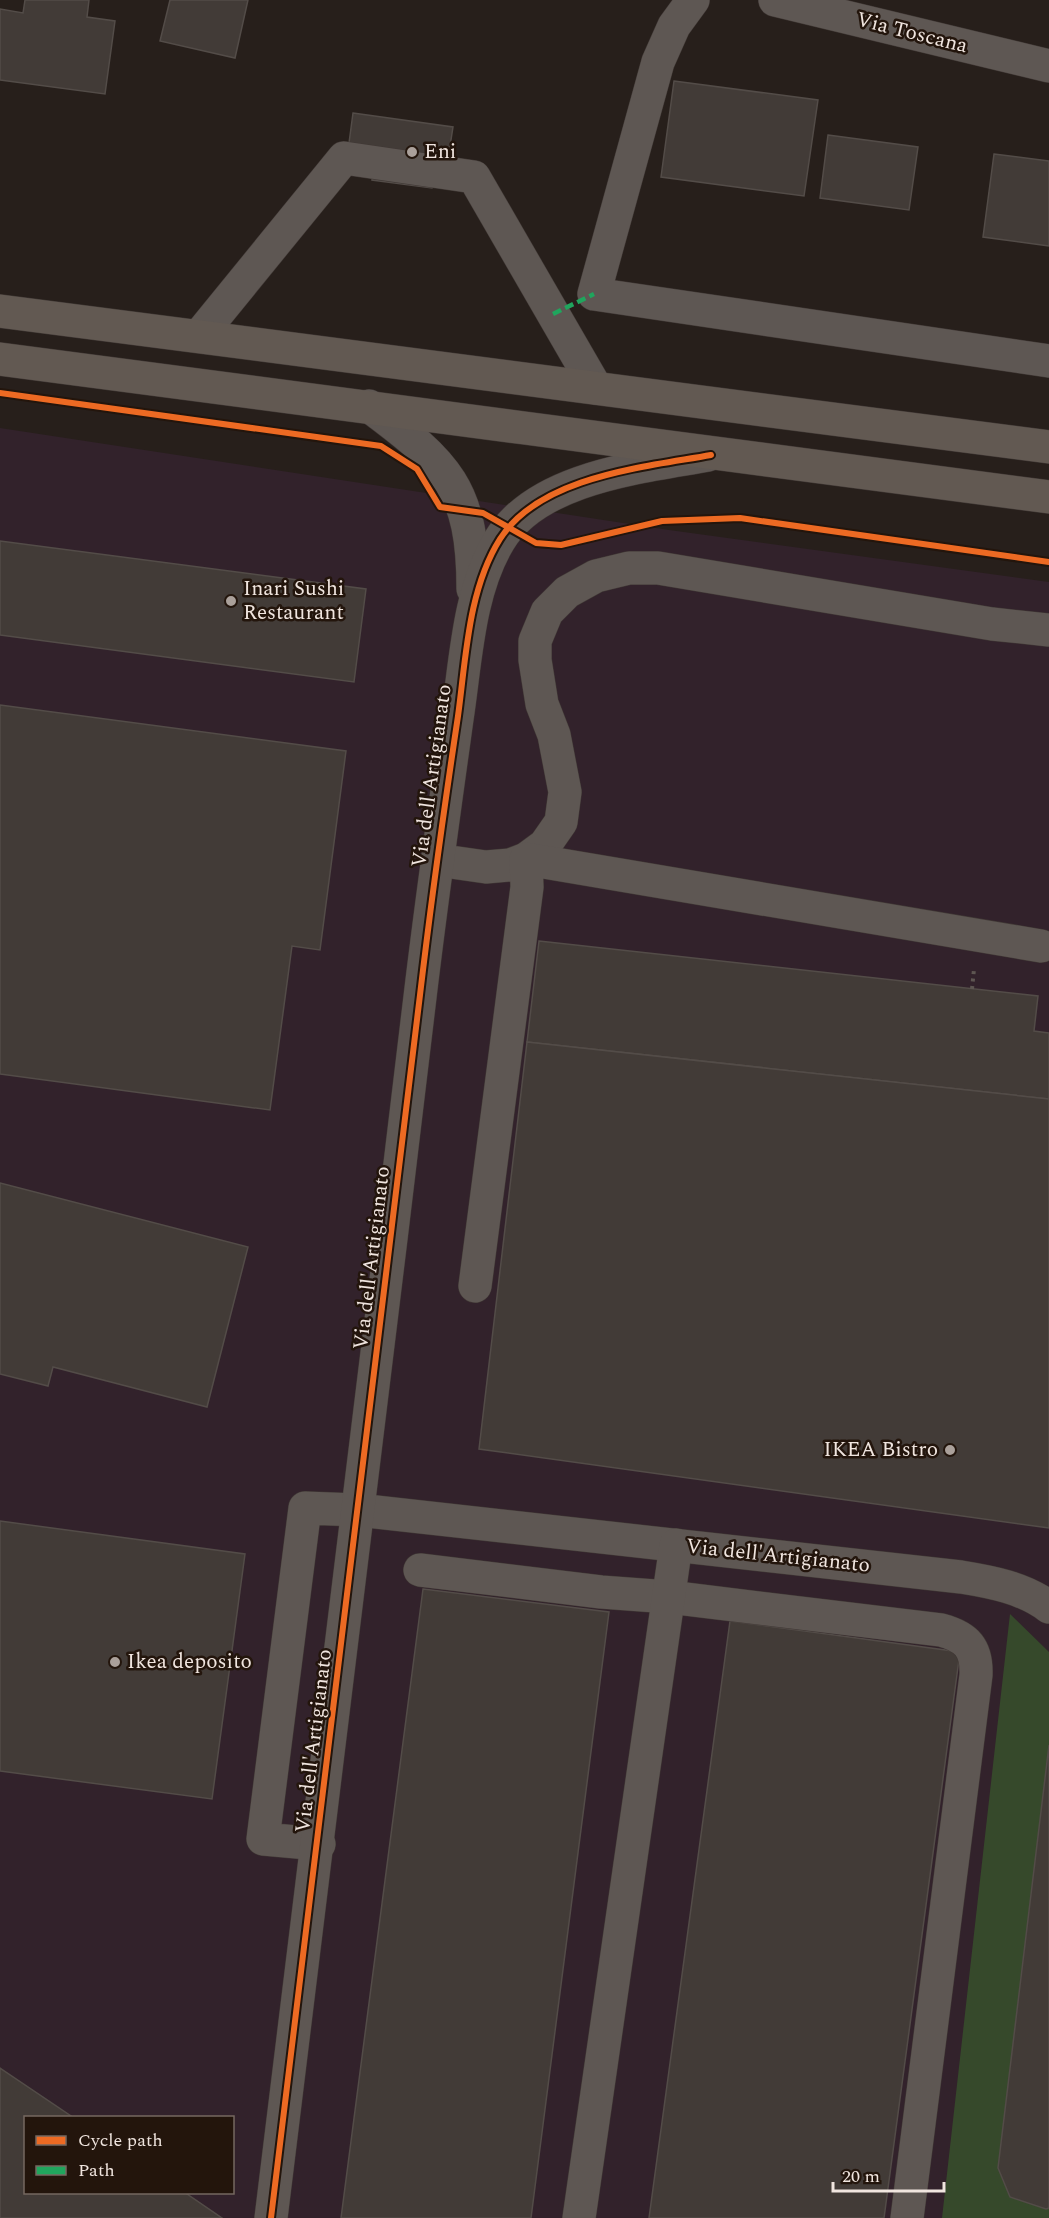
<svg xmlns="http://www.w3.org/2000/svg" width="1049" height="2218" font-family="Spectral,serif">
<rect width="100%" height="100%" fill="#271f1b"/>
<!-- commercial -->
<path fill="#32222b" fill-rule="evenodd" d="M 0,428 L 669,530 L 1049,582 L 1049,2218 L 0,2218 ZM 26,2118 L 232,2118 L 232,2192 L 26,2192 Z"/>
<!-- green -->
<path fill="#36492b" d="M 1010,1614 L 1049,1652 L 1049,1745 L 998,2168 L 1010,2197 L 1046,2209 L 1049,2208 L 1049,2218 L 942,2218 Z"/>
<!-- building -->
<g fill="#423b37" stroke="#534c48" stroke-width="1.5">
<path d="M 25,0 L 89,0 L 87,17 L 115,21 L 105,94 L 0,80 L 0,9 L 23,13 Z"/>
<path d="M 170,0 L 248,0 L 235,58 L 160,41 Z"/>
<path d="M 674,81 L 818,100 L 804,196 L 661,177 Z"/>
<path d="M 353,113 L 453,127 L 448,159 L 436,157 L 432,188 L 372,180 L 376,147 L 349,143 Z"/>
<path d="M 828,135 L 918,147 L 909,210 L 820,198 Z"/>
<path d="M 994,154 L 1049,161 L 1049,246 L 983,237 Z"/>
<path d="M 0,541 L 366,589 L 354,682 L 0,635 Z"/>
<path d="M 0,705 L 346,751 L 320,950 L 292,946 L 270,1110 L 0,1074 Z"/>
<path d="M 539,941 L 1038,996 L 1034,1031 L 1049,1033 L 1049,1099 L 527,1042 Z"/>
<path d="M 527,1042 L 1049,1099 L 1049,1528 L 479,1449 Z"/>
<path d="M 0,1183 L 248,1247 L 207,1407 L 53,1367 L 48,1386 L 0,1374 Z"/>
<path d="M 0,1521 L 245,1554 L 212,1799 L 0,1771 Z"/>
<path d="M 423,1589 L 609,1612 L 531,2218 L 341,2218 Z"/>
<path d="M 730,1621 L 960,1652 L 884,2218 L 649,2218 Z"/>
<path d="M 1049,1745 L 1049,2208 L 1046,2209 L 1010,2197 L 998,2168 Z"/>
<path d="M 0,2068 L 74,2118 L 26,2118 L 26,2192 L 184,2192 L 222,2218 L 0,2218 Z"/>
</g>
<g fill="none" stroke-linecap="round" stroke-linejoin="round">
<defs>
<g id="minor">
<path d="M 693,0 L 674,26 L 658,62 L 594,294 L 1049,361"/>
<path d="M 775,0 L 1049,66"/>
<path d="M 199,336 L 344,158 L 474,177 L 596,388"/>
<path d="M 369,406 C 447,464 473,488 473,589"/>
<path d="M 437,860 L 486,867 L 510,865 L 526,859 L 545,845 L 561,822 L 565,792 L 554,735 L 542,704 L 535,660 L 535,641 L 547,612 L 567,592 L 596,576 L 629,568 L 658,568 L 992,624 L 1049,630"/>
<path d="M 475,1286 L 527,887 L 526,859 L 1041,946"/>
<path d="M 420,1570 L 601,1592 L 669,1597 L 941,1630 C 967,1637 977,1648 976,1675 L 907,2218"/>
<path d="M 319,1844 L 263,1839 L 305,1508 L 358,1510 L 961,1577 C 992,1582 1024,1588 1049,1607"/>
<path d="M 271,2218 C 323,1811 371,1404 420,997 C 431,904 444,812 457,719 C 466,660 468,593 499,541 C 537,477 642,467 708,455"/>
<path d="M 579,2218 L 676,1545"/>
</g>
<g id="major">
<path d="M 0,311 L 1049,447"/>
<path d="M 0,359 C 350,403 699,453 1049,497"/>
</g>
</defs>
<!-- minor casing -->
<use href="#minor" stroke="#413936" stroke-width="34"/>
<!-- major casing -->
<use href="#major" stroke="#413936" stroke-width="34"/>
<!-- path -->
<path stroke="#5e5652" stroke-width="4" stroke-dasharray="3 4.5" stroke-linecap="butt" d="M 972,989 L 974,969"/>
<!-- minor -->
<use href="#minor" stroke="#5e5753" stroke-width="33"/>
<!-- major -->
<use href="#major" stroke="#625952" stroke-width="33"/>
<!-- quiet -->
<path stroke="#20a55d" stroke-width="4.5" stroke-dasharray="9 4.5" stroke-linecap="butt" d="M 553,314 L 594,294"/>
<defs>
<g id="cycleway">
<path d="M 0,393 L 381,446 L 417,469 L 440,507 L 483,513 L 536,543 L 561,545 L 662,521 L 740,518 L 1049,562"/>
<path d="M 271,2218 C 323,1811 371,1403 420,995 C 431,902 444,809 458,716 C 466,658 468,590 500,539 C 540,476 645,467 711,455"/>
</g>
</defs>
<!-- cycleway casing -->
<use href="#cycleway" stroke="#23150c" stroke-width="10"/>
<!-- cycleway -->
<use href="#cycleway" stroke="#ed6a23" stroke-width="6"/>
</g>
<!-- markers -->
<g fill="#aaa09a" stroke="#23150c" stroke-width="2">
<circle cx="412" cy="152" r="6"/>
<circle cx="231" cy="601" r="6"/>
<circle cx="950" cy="1450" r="6"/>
<circle cx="115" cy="1662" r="6"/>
</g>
<g text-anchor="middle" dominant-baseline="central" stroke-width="5" stroke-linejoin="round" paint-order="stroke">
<!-- street labels -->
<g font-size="21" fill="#f0e5df" stroke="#23150c">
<text transform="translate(912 33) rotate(14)">Via Toscana</text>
<text transform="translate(432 776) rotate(-82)">Via dell'Artigianato</text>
<text transform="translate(372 1258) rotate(-83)">Via dell'Artigianato</text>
<text transform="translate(778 1556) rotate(6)">Via dell'Artigianato</text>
<text transform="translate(314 1741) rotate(-83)">Via dell'Artigianato</text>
</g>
<!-- poi labels -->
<g font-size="21" fill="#f0e5df" stroke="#23150c" text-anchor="start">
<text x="424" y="152">Eni</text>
<text x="243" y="589">Inari Sushi<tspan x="243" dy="24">Restaurant</tspan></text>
<text x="938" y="1450" text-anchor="end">IKEA Bistro</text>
<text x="127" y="1662">Ikea deposito</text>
</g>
</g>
<!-- legend -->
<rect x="24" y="2116" width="210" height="78" fill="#23150c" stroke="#756860" stroke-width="1.5"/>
<rect x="36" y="2136" width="30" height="9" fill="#ed6a23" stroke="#756860" stroke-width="1.5"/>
<text x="78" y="2146" font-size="18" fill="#f0e5df">Cycle path</text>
<rect x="36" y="2166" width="30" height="9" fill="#20a55d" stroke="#756860" stroke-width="1.5"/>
<text x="78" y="2176" font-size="18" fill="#f0e5df">Path</text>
<!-- scale -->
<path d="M833 2182v9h111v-9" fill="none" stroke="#f0e5df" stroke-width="3"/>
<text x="842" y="2182" font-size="18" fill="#f0e5df" stroke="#23150c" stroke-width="4.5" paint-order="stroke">20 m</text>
</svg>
